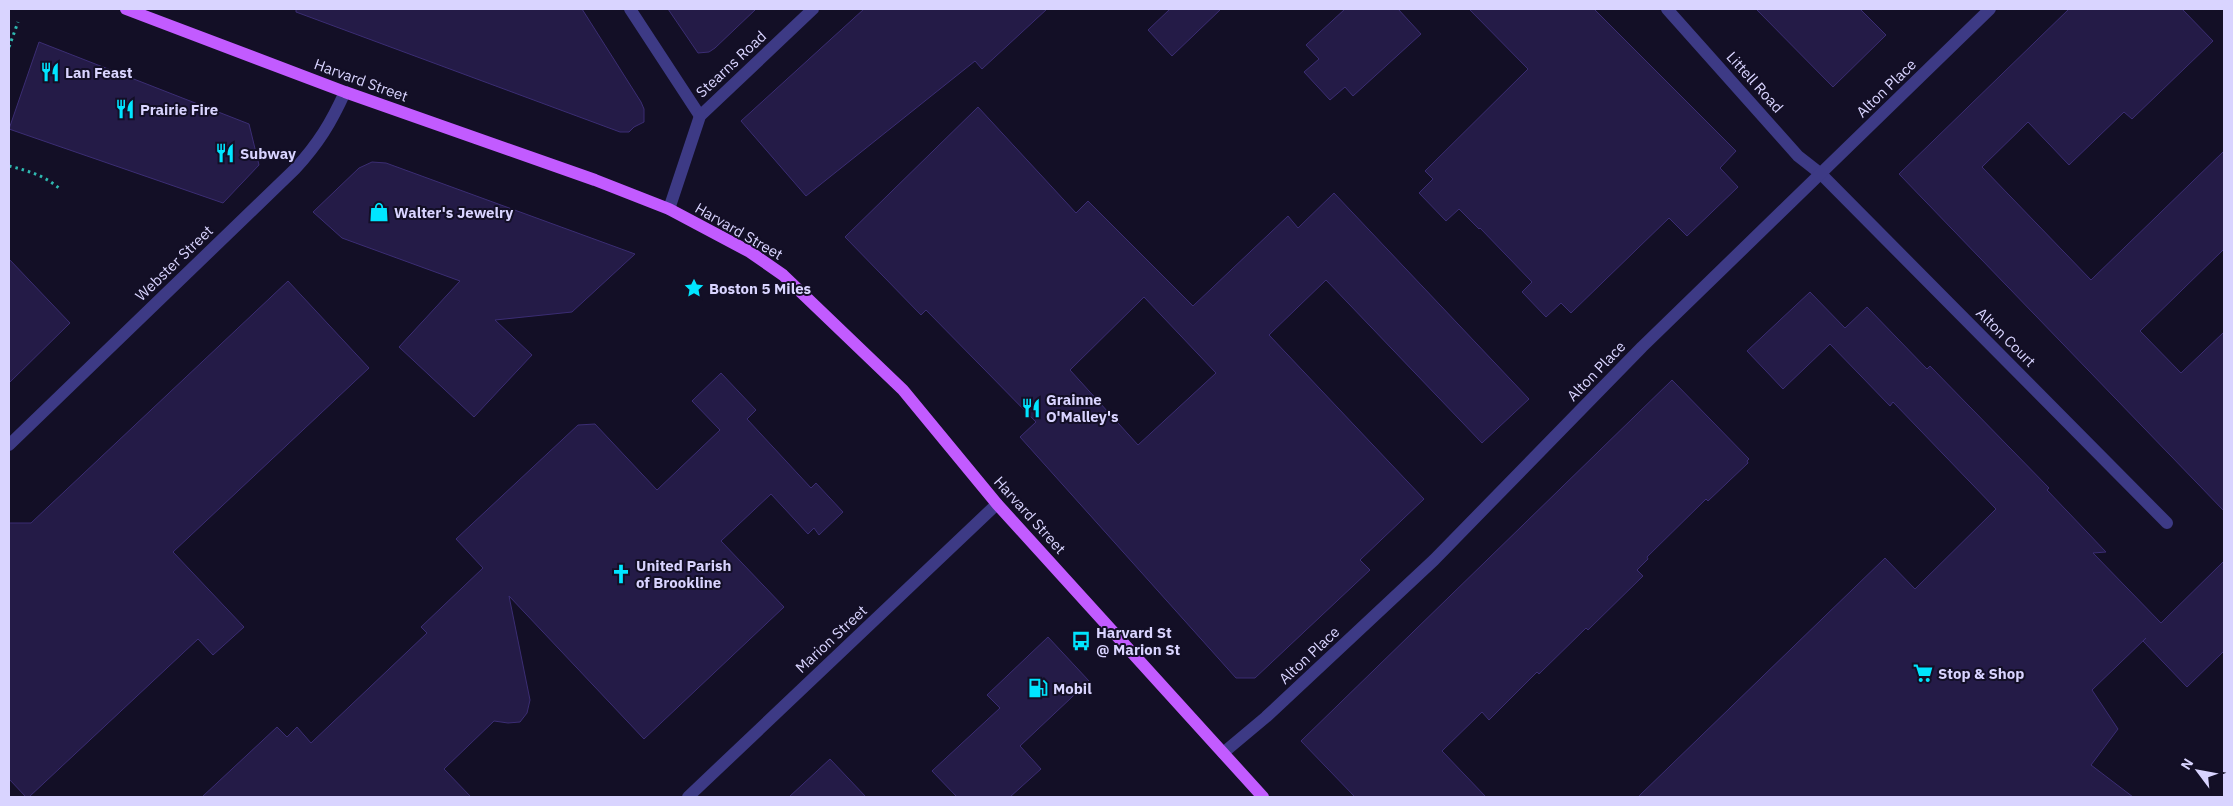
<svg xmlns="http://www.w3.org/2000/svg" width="2233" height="806" font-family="'IBM Plex Sans',sans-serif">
<rect width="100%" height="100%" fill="#130f26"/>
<!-- building -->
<g fill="#241b47" stroke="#3b2d73" fill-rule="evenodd">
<path d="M 296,9 L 582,9 L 641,102 L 644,109 L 644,122 L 634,127 L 629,132 L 620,132 L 296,12 Z"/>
<path d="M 668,9 L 756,9 L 715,48 L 709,52 L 698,53 Z"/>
<path d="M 864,9 L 1047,9 L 982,69 L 975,61 L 806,196 L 741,121 Z"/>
<path d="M 1170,9 L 1221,9 L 1172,56 L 1148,30 Z"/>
<path d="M 1345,9 L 1398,9 L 1421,34 L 1353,96 L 1345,87 L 1330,100 L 1304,72 L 1319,59 L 1306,45 Z"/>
<path d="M 1469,9 L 1594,9 L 1736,151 L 1720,168 L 1738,187 L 1687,236 L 1669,218 L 1571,313 L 1561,303 L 1546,317 L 1522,292 L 1532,282 L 1480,228 L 1479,229 L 1459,209 L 1446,221 L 1419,193 L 1433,179 L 1425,171 L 1528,69 Z"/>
<path d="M 1756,9 L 1860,9 L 1886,35 L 1833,87 Z"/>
<path d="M 2069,9 L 2182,9 L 2213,41 L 2132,119 L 2124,112 L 2069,165 L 2028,122 L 1982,167 L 2091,280 L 2224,151 L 2224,249 L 2140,331 L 2181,373 L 2224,332 L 2224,511 L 1899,174 Z"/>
<path d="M 39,42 L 249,124 L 259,165 L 223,203 L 9,129 Z"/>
<path d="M 978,107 L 1076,213 L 1088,201 L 1193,306 L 1288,216 L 1298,228 L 1334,193 L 1529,399 L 1482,443 L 1326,280 L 1269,335 L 1424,499 L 1360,560 L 1370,570 L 1255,678 L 1236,678 L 1020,437 L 1036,422 L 926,310 L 921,315 L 845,237 ZM 1144,297 L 1216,373 L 1138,445 L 1070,370 Z"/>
<path d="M 372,162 L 386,163 L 635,254 L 572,312 L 495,320 L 532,355 L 474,417 L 399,347 L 460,281 L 342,238 L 313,212 L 359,168 Z"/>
<path d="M 9,259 L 70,323 L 9,383 Z"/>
<path d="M 288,281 L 369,368 L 173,552 L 244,627 L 213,655 L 198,639 L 29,797 L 26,797 L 9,779 L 9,523 L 31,523 Z"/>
<path d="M 1810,292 L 1845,328 L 1867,307 L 1927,369 L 1930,366 L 2049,488 L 2047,490 L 2106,552 L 2093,553 L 2161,623 L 2224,561 L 2224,651 L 2187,687 L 2143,641 L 2146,638 L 2092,690 L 2118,729 L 2091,765 L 2133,797 L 1638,797 L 1885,558 L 1915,589 L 1996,509 L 1893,402 L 1890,406 L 1830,344 L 1783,389 L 1747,351 Z"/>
<path d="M 721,373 L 756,410 L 747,419 L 811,488 L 816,483 L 843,512 L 819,535 L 814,528 L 808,534 L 771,494 L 721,541 L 784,607 L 644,739 L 509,596 L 530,700 L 527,713 L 520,722 L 508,723 L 494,721 L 444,769 L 471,797 L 202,797 L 277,727 L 287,737 L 297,727 L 311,743 L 427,633 L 421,627 L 483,568 L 456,539 L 578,425 L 595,424 L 657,490 L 720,430 L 692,401 Z"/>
<path d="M 1672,380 L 1749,459 L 1747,461 L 1748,463 L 1708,501 L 1706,499 L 1647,557 L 1648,559 L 1637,570 L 1643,576 L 1588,630 L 1586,628 L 1539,674 L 1537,672 L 1489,720 L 1482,712 L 1442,751 L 1486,797 L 1355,797 L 1301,741 Z"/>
<path d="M 1048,637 L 1089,681 L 1020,746 L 1041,769 L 1010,797 L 957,797 L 932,771 L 1000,708 L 987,695 Z"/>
<path d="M 830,759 L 866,797 L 789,797 Z"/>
</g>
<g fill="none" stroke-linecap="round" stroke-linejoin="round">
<!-- path -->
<g stroke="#2fb8b0" stroke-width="3" stroke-dasharray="2.5 4" stroke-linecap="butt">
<path d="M 9,47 L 18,22"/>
<path d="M 9,166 C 29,171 46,176 61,190"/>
</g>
<!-- minor -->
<g stroke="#3d3a85" stroke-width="12">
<path d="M 630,9 L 700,116"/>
<path d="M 1667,9 L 1798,156 L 1821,174 L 2167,523"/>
<path d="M 669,209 L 700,116 L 813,9"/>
<path d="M 9,445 L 295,169 C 318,144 331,123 345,92"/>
<path d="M 1223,753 L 1266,717 L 1434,560 L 1642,347 L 1990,9"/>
<path d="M 688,797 L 997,504"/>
</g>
<!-- major -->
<path stroke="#c25bff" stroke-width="12" d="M 126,9 L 345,92 L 595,180 L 669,209 L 750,252 L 783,275 L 903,390 L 997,504 L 1263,797"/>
</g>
<!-- icons -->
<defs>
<symbol id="restaurant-bare" viewBox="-9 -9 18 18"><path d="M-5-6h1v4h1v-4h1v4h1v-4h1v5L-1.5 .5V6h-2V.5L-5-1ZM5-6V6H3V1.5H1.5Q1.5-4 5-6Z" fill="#00e5ff" stroke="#130f26" stroke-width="2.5" paint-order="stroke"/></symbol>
<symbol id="shop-bare" viewBox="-9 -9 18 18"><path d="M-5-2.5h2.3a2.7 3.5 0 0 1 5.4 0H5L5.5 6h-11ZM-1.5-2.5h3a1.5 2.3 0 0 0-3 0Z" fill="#00e5ff" stroke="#130f26" stroke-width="2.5" paint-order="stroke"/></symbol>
<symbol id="sight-bare" viewBox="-9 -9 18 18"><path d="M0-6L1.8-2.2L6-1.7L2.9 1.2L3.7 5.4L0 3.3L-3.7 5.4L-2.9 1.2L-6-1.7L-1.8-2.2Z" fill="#00e5ff" stroke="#130f26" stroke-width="2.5" paint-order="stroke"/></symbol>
<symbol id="church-bare" viewBox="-9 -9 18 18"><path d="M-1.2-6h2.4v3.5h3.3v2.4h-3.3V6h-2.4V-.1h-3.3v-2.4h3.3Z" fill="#00e5ff" stroke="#130f26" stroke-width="2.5" paint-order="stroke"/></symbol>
<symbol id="bus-bare" viewBox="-9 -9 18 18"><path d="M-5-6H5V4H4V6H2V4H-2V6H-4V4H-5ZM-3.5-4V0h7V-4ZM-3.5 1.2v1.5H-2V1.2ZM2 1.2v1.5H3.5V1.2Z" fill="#00e5ff" stroke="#130f26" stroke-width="2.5" paint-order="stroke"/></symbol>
<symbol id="supermarket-bare" viewBox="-9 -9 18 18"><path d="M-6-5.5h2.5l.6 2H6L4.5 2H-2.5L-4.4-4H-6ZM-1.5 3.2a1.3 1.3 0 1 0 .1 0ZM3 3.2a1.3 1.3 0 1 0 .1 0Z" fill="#00e5ff" stroke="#130f26" stroke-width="2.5" paint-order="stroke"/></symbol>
<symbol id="fuel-bare" viewBox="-9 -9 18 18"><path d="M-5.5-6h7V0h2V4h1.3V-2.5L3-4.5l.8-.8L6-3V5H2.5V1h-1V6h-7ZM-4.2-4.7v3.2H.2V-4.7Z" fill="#00e5ff" stroke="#130f26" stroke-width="2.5" paint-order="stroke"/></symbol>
</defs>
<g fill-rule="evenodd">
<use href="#restaurant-bare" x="36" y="58" width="28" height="28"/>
<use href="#restaurant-bare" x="111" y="95" width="28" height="28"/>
<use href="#restaurant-bare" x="211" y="139" width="28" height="28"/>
<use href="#shop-bare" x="365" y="198" width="28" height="28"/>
<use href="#sight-bare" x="680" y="274" width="28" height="28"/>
<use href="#restaurant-bare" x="1017" y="394" width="28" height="28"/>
<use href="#church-bare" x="607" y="560" width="28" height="28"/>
<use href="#bus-bare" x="1067" y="627" width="28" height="28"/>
<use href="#supermarket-bare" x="1909" y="659" width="28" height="28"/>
<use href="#fuel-bare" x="1024" y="674" width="28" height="28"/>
</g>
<g text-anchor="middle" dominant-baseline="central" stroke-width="4" stroke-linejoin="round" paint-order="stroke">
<!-- street labels -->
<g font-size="15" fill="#d9d4ff" stroke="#130f26">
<text transform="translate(731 64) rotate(-43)">Stearns Road</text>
<text transform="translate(361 80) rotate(20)">Harvard Street</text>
<text transform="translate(1755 82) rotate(48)">Littell Road</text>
<text transform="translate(1886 88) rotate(-44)">Alton Place</text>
<text transform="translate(739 231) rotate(30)">Harvard Street</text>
<text transform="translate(174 263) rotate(-44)">Webster Street</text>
<text transform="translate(2006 337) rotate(45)">Alton Court</text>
<text transform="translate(1596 371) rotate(-46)">Alton Place</text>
<text transform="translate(1030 515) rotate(48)">Harvard Street</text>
<text transform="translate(831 639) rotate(-43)">Marion Street</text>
<text transform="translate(1309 655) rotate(-43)">Alton Place</text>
</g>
<!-- poi labels -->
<g font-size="15" font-weight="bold" fill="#d9d4ff" stroke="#130f26" text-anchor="start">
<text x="65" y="72">Lan Feast</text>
<text x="140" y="109">Prairie Fire</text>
<text x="240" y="153">Subway</text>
<text x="394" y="212">Walter's Jewelry</text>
<text x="709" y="288">Boston 5 Miles</text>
<text x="1046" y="399">Grainne<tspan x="1046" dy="17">O'Malley's</tspan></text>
<text x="636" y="565">United Parish<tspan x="636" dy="17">of Brookline</tspan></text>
<text x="1096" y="632">Harvard St<tspan x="1096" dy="17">@ Marion St</tspan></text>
<text x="1938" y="673">Stop &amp; Shop</text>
<text x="1053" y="688">Mobil</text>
</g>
</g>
<!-- border -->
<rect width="2233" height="806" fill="none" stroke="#d9d4ff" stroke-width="20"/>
<!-- north arrow -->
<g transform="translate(2198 771) rotate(302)" stroke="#130f26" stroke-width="4" paint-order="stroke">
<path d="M0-4L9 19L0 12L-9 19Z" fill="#d9d4ff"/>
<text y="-8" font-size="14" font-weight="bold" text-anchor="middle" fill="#d9d4ff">N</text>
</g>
</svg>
